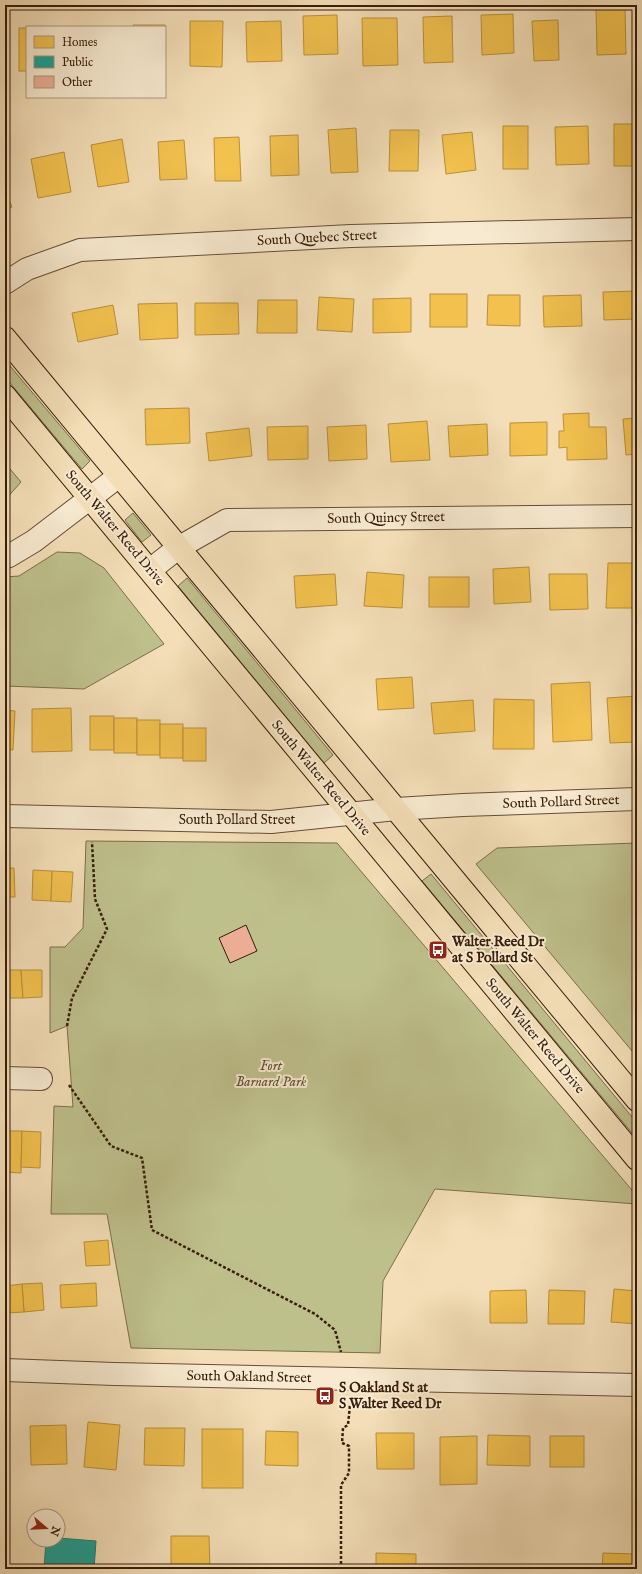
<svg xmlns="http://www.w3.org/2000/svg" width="642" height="1574" font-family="'IM FELL English',serif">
<rect width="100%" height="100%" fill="#f3deb7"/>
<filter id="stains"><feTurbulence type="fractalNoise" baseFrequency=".005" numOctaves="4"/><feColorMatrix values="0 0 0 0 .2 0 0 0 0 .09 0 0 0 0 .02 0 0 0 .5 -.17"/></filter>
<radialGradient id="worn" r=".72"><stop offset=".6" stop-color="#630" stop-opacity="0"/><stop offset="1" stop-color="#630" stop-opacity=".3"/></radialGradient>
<!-- green -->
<g fill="#bec08c" stroke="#7b6e4c">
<path d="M 5,360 L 90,461 L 82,469 L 5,377 Z"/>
<path d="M 5,463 L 21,482 L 5,500 Z"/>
<path d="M 133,513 L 151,535 L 142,542 L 125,520 Z"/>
<path d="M 57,552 L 80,553 L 104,568 L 164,644 L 84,689 L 5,686 L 5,577 L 19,576 Z"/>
<path d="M 187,578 L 333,755 L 324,763 L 178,586 Z"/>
<path d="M 86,841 L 337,843 L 637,1196 L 637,1204 L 435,1189 L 383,1281 L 380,1353 L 131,1348 L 107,1214 L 51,1214 L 54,1106 L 73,1107 L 67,1026 L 50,1033 L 50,947 L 65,947 L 83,928 Z"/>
<path d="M 637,843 L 637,1057 L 476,864 L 497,848 Z"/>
<path d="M 431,874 L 637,1123 L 637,1139 L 422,881 Z"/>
</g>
<!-- homes -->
<g fill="#f2c14e" stroke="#ba903a">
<path d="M 596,9 L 625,9 L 626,54 L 597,55 Z"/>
<path d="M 513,14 L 514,53 L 482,55 L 481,15 Z"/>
<path d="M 337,15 L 338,54 L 304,55 L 303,16 Z"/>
<path d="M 452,16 L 453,62 L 424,63 L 423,17 Z"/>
<path d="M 362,18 L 397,18 L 398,65 L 363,66 Z"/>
<path d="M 558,20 L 559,60 L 534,61 L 532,21 Z"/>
<path d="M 190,21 L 223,21 L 222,67 L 190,66 Z"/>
<path d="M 281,21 L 282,61 L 247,62 L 246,22 Z"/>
<path d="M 133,25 L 165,25 L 165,62 L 165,27 L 133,27 Z"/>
<rect x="19" y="28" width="8" height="43"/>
<rect x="614" y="124" width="23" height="42"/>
<rect x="503" y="126" width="25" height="43"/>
<path d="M 588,126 L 589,164 L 556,165 L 555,127 Z"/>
<path d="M 356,128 L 358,172 L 331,173 L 328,130 Z"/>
<path d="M 390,130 L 419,130 L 418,171 L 389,171 Z"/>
<path d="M 472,132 L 476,170 L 446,174 L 442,135 Z"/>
<path d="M 298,135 L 299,175 L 271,176 L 270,136 Z"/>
<path d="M 239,137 L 241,181 L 215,181 L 214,138 Z"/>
<path d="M 122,139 L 129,182 L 98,187 L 91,145 Z"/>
<path d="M 184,140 L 187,179 L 160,180 L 158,142 Z"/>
<path d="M 64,152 L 71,192 L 38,198 L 31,159 Z"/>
<path d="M 5,190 L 12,207 L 5,210 Z"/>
<path d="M 637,291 L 637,319 L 604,320 L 603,292 Z"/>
<rect x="430" y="294" width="37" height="33"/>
<path d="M 488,295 L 520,295 L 520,326 L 487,325 Z"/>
<path d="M 581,295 L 582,326 L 544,327 L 543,296 Z"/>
<path d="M 319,297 L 354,299 L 352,332 L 317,330 Z"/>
<path d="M 411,298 L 411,332 L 373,333 L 373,299 Z"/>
<path d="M 258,300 L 297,300 L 297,333 L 257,333 Z"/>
<path d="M 177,303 L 178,338 L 140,340 L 138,304 Z"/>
<path d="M 195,303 L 238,303 L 239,334 L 195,335 Z"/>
<path d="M 113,305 L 118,334 L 78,342 L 72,313 Z"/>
<path d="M 189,408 L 190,443 L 146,445 L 145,409 Z"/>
<path d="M 589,413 L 589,427 L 606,427 L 607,459 L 567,460 L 567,447 L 559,448 L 559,431 L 564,431 L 563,414 Z"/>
<path d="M 637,418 L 637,454 L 626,455 L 623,419 Z"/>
<path d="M 427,421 L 430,460 L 391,462 L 388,424 Z"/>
<path d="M 547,422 L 547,455 L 510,456 L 510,423 Z"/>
<path d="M 487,424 L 488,455 L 450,457 L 448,426 Z"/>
<path d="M 366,425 L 367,459 L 329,461 L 327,427 Z"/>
<path d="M 308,426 L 308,459 L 268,460 L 267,427 Z"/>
<path d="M 249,428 L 252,456 L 209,461 L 206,433 Z"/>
<path d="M 608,563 L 637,563 L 637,608 L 606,608 Z"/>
<path d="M 529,567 L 531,602 L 494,604 L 493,569 Z"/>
<path d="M 367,572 L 404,575 L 402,608 L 364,606 Z"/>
<path d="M 335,574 L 337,605 L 296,608 L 294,576 Z"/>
<path d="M 549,574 L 587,574 L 588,609 L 550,610 Z"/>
<rect x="429" y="577" width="40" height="30"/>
<path d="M 412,677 L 414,708 L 378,710 L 376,679 Z"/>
<path d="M 590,682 L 592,740 L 553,742 L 551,684 Z"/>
<path d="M 637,696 L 637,742 L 610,743 L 607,698 Z"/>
<path d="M 494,699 L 534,700 L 534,749 L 493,749 Z"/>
<path d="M 473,700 L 475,731 L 434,734 L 431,703 Z"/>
<path d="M 71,708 L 72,751 L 32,752 L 32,709 Z"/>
<path d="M 5,710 L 15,711 L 13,750 L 5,749 Z"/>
<rect x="90" y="716" width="24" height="34"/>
<rect x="114" y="718" width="23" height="35"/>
<rect x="137" y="720" width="23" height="35"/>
<rect x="160" y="724" width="23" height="34"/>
<rect x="183" y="728" width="23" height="33"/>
<path d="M 5,868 L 14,868 L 15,897 L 5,897 Z"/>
<path d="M 33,870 L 52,871 L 51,901 L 32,900 Z"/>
<path d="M 52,871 L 73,872 L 71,902 L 51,901 Z"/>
<path d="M 5,970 L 21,970 L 23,998 L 5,998 Z"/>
<path d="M 21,970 L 42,970 L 42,997 L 23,998 Z"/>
<path d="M 5,1131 L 22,1131 L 21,1173 L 5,1172 Z"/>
<path d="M 22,1131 L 41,1132 L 40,1168 L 21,1167 Z"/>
<path d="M 108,1240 L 110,1265 L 86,1266 L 84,1242 Z"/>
<path d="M 42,1283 L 44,1310 L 24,1312 L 22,1284 Z"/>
<path d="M 96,1283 L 97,1306 L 61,1308 L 60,1285 Z"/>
<path d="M 22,1284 L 24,1312 L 7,1313 L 5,1286 Z"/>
<path d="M 614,1289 L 637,1291 L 637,1324 L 611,1322 Z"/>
<path d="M 526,1290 L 527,1323 L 490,1323 L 490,1291 Z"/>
<path d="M 549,1290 L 585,1291 L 584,1324 L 548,1324 Z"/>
<path d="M 88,1422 L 120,1425 L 116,1470 L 84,1467 Z"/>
<path d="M 66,1425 L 67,1464 L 31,1465 L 30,1426 Z"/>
<path d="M 5,1426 L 6,1474 L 5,1474 Z"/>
<path d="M 145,1428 L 185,1428 L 184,1466 L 144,1465 Z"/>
<rect x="202" y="1429" width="41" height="59"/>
<path d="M 266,1431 L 298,1432 L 298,1466 L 265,1465 Z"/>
<path d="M 376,1433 L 414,1433 L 414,1469 L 377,1469 Z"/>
<path d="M 488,1435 L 530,1436 L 530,1466 L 487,1465 Z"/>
<path d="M 477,1436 L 477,1484 L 440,1485 L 440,1437 Z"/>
<rect x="550" y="1436" width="34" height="31"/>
<path d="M 171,1536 L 209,1536 L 210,1569 L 171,1569 Z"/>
<path d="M 376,1553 L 416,1554 L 416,1569 L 376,1569 Z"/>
<path d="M 603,1553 L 637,1554 L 637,1569 L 602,1569 Z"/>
<path d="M 440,1566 L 470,1568 L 470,1569 L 440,1569 Z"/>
<path d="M 491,1566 L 525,1568 L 525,1569 L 490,1569 Z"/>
<rect x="112" y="1567" width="37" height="2"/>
<path d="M 239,1567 L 261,1569 L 239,1569 Z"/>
</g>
<!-- public -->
<path fill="#17a398" stroke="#217b6e" d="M 58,1538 L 96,1541 L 94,1569 L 44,1569 L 46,1540 L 58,1540 Z"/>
<!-- building -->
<path fill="#ebae94" stroke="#381d0b" d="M 246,925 L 257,951 L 230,963 L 219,938 Z"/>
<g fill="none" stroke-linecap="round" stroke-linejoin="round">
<defs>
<g id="minor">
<path d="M 5,283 L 27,269 L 80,250 L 351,236 L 637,229"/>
<path d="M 5,557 L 9,556 L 34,541 L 119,476"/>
<path d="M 150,570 L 178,548 L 227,520 L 637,516"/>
<path d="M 5,816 L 271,822 L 396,809 L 463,805 L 637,799"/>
<path d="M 5,1078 L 41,1079"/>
<path d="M 5,1370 L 114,1374 L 637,1385"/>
</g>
<g id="major">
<path d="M 5,338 L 637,1100"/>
<path d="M 5,396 L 637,1159"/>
</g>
</defs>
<!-- minor casing -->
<use href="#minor" stroke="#674d36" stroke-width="24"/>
<!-- major casing -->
<use href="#major" stroke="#381d0b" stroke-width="24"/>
<!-- path -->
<g stroke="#381d0b" stroke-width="2.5" stroke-dasharray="3 2" stroke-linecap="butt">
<path d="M 67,1026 L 72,998 L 107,929 L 95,899 L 92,842"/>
<path d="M 69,1085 L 111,1146 L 142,1158 L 152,1230 L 315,1314 L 335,1330 L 341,1352"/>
<path d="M 341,1569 L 341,1485 L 349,1473 L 349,1446 L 342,1443 L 343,1428 L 348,1425 L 350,1405"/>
</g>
<!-- minor -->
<use href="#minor" stroke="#f7ead0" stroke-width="22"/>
<!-- major -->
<use href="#major" stroke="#f3deb7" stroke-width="22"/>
</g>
<!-- icons -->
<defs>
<symbol id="bus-square" viewBox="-11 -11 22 22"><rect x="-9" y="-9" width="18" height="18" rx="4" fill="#8f2418" stroke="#f7ead0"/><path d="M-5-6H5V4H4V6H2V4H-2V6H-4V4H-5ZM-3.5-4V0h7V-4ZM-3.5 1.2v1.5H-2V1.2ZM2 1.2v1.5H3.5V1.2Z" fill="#fff"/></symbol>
</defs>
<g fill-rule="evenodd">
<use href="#bus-square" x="427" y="939" width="22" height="22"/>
<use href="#bus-square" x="314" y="1385" width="22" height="22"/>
</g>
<g text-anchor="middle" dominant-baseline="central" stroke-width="4" stroke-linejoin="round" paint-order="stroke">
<!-- street labels -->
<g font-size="14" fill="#381d0b" stroke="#f7ead0">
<text transform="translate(317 238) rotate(-3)">South Quebec Street</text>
<text transform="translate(386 518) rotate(-1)">South Quincy Street</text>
<text transform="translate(115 528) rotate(50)">South Walter Reed Drive</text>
<text transform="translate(321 778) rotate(50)">South Walter Reed Drive</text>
<text transform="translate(561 802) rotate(-2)">South Pollard Street</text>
<text x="237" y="820">South Pollard Street</text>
<text transform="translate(535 1036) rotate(50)">South Walter Reed Drive</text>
<text transform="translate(249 1377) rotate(1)">South Oakland Street</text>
</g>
<!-- poi labels -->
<g font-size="14" font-weight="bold" fill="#381d0b" stroke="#f7ead0" text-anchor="start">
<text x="452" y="942">Walter Reed Dr<tspan x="452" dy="16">at S Pollard St</tspan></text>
<text x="339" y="1388">S Oakland St at<tspan x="339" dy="16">S Walter Reed Dr</tspan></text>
</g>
<!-- park labels -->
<g font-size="14" font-style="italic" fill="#604e32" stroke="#f7ead0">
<text x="271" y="1066">Fort<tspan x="271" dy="16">Barnard Park</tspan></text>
</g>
</g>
<!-- margin -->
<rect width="642" height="1574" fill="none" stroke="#f3deb7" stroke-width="20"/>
<rect x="6" y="6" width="630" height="1562" fill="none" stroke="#381d0b" stroke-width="2"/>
<rect x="10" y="10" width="622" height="1554" fill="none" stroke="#381d0b"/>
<!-- legend -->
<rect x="26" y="26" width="140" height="72" fill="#f7ead0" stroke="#ab9881"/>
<rect x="34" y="36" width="20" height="12" fill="#f2c14e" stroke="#ab9881"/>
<text x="62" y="46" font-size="12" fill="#381d0b">Homes</text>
<rect x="34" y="56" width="20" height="12" fill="#17a398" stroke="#ab9881"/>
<text x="62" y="66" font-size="12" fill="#381d0b">Public</text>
<rect x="34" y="76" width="20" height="12" fill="#ebae94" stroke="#ab9881"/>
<text x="62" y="86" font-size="12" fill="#381d0b">Other</text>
<!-- north arrow -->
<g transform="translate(46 1528) rotate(109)"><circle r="19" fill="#f7ead0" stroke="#ab9881"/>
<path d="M0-3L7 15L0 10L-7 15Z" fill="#8f2418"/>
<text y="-6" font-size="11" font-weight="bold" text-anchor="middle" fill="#381d0b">N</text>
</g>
<rect width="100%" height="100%" filter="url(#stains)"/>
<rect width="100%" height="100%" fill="url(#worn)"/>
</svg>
